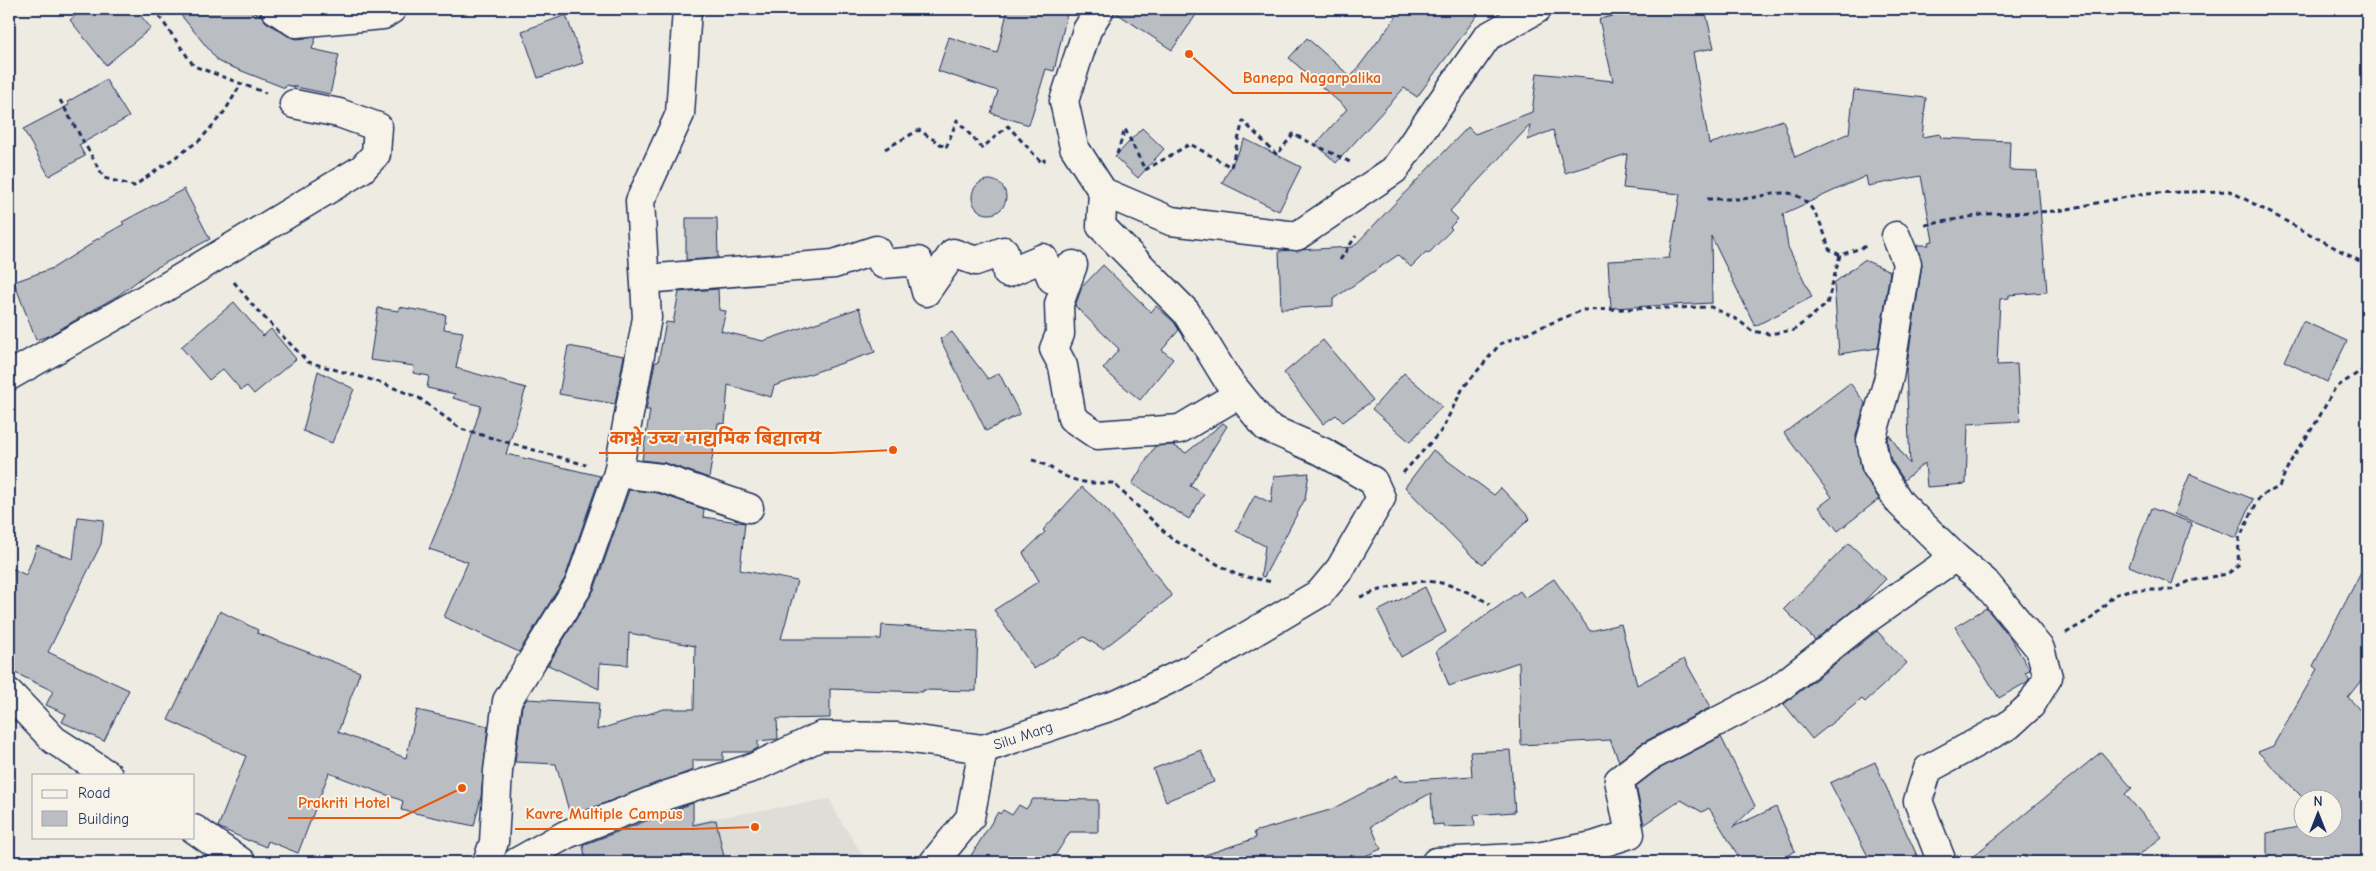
<svg xmlns="http://www.w3.org/2000/svg" width="2376" height="871" font-family="'Comic Neue','Playpen Sans Deva',sans-serif">
<rect width="100%" height="100%" fill="#eeebe2"/>
<filter id="ink" filterUnits="userSpaceOnUse"><feTurbulence type="fractalNoise" baseFrequency=".02" numOctaves="2"/><feDisplacementMap in="SourceGraphic" scale="10" xChannelSelector="R" yChannelSelector="G"/><feConvolveMatrix kernelMatrix="1 2 1 2 8 2 1 2 1" color-interpolation-filters="sRGB"/></filter>
<g filter="url(#ink)">
<!-- built -->
<path fill="#deddd8" d="M 830,799 L 837,815 L 867,862 L 547,862 L 595,838 Z"/>
<!-- building -->
<g fill="#babdc2" stroke="#1b2f5e">
<path d="M 84,9 L 135,9 L 151,28 L 106,65 L 70,20 Z"/>
<path d="M 176,9 L 246,9 L 261,15 L 266,22 L 288,36 L 297,39 L 316,37 L 312,49 L 339,55 L 330,94 L 286,85 L 285,88 L 219,62 Z"/>
<path d="M 1008,9 L 1068,9 L 1054,71 L 1046,69 L 1029,125 L 991,113 L 998,91 L 938,71 L 949,37 L 997,53 Z"/>
<path d="M 1116,9 L 1200,9 L 1172,50 L 1115,12 Z"/>
<path d="M 1402,9 L 1482,9 L 1417,97 L 1404,88 L 1336,163 L 1316,144 L 1347,109 L 1289,58 L 1307,38 L 1351,77 Z"/>
<path d="M 1646,9 L 1705,9 L 1714,48 L 1693,52 L 1709,144 L 1783,120 L 1795,157 L 1849,133 L 1854,90 L 1926,98 L 1922,137 L 1940,134 L 1941,138 L 2010,141 L 2009,170 L 2037,171 L 2047,292 L 2009,295 L 2009,298 L 2000,299 L 1997,365 L 2017,364 L 2020,421 L 1968,424 L 1966,484 L 1927,487 L 1925,463 L 1904,480 L 1891,460 L 1887,441 L 1889,435 L 1910,464 L 1906,371 L 1922,265 L 1917,245 L 1929,245 L 1928,242 L 1933,241 L 1921,176 L 1868,186 L 1866,176 L 1783,214 L 1788,247 L 1812,297 L 1755,326 L 1711,236 L 1712,303 L 1611,308 L 1608,261 L 1669,258 L 1680,194 L 1623,188 L 1627,154 L 1565,173 L 1553,130 L 1528,140 L 1530,125 L 1450,211 L 1458,219 L 1450,227 L 1452,229 L 1429,253 L 1426,252 L 1411,267 L 1398,255 L 1333,299 L 1333,306 L 1281,309 L 1279,251 L 1353,247 L 1468,127 L 1475,134 L 1532,112 L 1537,73 L 1613,81 L 1599,19 Z"/>
<path d="M 566,15 L 583,63 L 538,78 L 522,31 Z"/>
<path d="M 106,80 L 129,117 L 79,145 L 85,156 L 49,176 L 23,129 L 69,105 L 67,102 Z"/>
<path d="M 1142,128 L 1164,149 L 1138,178 L 1115,157 Z"/>
<path d="M 1245,139 L 1301,167 L 1279,211 L 1222,183 Z"/>
<circle cx="989" cy="197" r="17"/>
<path d="M 184,189 L 210,239 L 152,270 L 119,295 L 48,336 L 36,340 L 14,282 L 53,268 L 93,243 L 92,242 L 124,224 L 122,222 Z"/>
<path d="M 686,218 L 717,218 L 718,258 L 686,260 Z"/>
<path d="M 1864,260 L 1890,271 L 1878,348 L 1839,354 L 1834,283 Z"/>
<path d="M 1103,265 L 1151,312 L 1156,306 L 1174,322 L 1179,330 L 1162,350 L 1173,359 L 1140,400 L 1103,369 L 1119,349 L 1075,306 L 1082,287 Z"/>
<path d="M 718,289 L 719,310 L 726,311 L 721,331 L 763,341 L 859,308 L 875,352 L 774,386 L 771,397 L 728,385 L 725,424 L 718,423 L 709,478 L 666,463 L 642,460 L 650,410 L 646,410 L 655,362 L 658,362 L 666,322 L 673,323 L 679,292 Z"/>
<path d="M 234,302 L 263,336 L 271,329 L 296,359 L 254,394 L 247,386 L 241,390 L 223,369 L 209,380 L 181,347 Z"/>
<path d="M 399,307 L 446,315 L 444,329 L 463,332 L 456,368 L 526,388 L 506,454 L 600,476 L 565,578 L 519,652 L 444,617 L 468,562 L 429,549 L 459,477 L 481,406 L 453,398 L 455,394 L 427,388 L 429,376 L 413,373 L 414,366 L 370,360 L 378,308 L 399,311 Z"/>
<path d="M 2303,321 L 2347,341 L 2327,382 L 2284,361 Z"/>
<path d="M 952,332 L 988,379 L 999,373 L 1020,414 L 986,431 L 940,339 Z"/>
<path d="M 1323,340 L 1373,400 L 1343,422 L 1336,415 L 1323,424 L 1284,373 Z"/>
<path d="M 568,346 L 624,356 L 615,404 L 559,394 Z"/>
<path d="M 318,371 L 354,389 L 332,443 L 303,431 Z"/>
<path d="M 1404,373 L 1442,406 L 1410,442 L 1372,409 Z"/>
<path d="M 1850,383 L 1865,403 L 1856,436 L 1861,469 L 1879,499 L 1838,531 L 1819,507 L 1832,497 L 1784,433 Z"/>
<path d="M 1223,423 L 1227,426 L 1190,486 L 1204,494 L 1189,519 L 1132,484 L 1155,446 L 1173,445 L 1186,453 Z"/>
<path d="M 1433,450 L 1494,495 L 1501,488 L 1530,518 L 1483,564 L 1470,554 L 1405,487 Z"/>
<path d="M 1309,473 L 1305,499 L 1264,577 L 1261,576 L 1265,546 L 1236,531 L 1255,495 L 1271,503 L 1274,476 Z"/>
<path d="M 2190,474 L 2253,499 L 2236,538 L 2174,514 Z"/>
<path d="M 1082,487 L 1107,510 L 1172,596 L 1103,649 L 1084,637 L 1034,669 L 994,610 L 1039,581 L 1023,553 L 1045,532 L 1043,530 Z"/>
<path d="M 629,490 L 658,493 L 704,509 L 703,517 L 745,523 L 740,570 L 797,581 L 781,639 L 881,639 L 882,625 L 978,631 L 976,691 L 923,690 L 923,692 L 830,689 L 830,718 L 777,719 L 778,739 L 758,741 L 758,748 L 750,752 L 723,752 L 723,760 L 693,760 L 693,770 L 576,814 L 576,809 L 569,811 L 556,764 L 515,762 L 522,706 L 527,699 L 599,703 L 597,730 L 664,709 L 694,709 L 695,646 L 629,633 L 628,665 L 600,663 L 599,689 L 548,665 L 594,590 Z"/>
<path d="M 2151,508 L 2192,523 L 2172,584 L 2129,566 Z"/>
<path d="M 78,517 L 104,520 L 101,544 L 48,652 L 129,690 L 104,741 L 62,722 L 66,714 L 46,705 L 53,691 L 9,670 L 9,567 L 26,575 L 37,546 L 73,559 Z"/>
<path d="M 1849,543 L 1886,579 L 1862,603 L 1815,640 L 1784,609 Z"/>
<path d="M 2367,560 L 2367,673 L 2348,697 L 2367,718 L 2367,862 L 2267,862 L 2267,833 L 2304,826 L 2304,828 L 2334,828 L 2334,798 L 2304,799 L 2258,752 L 2273,746 L 2317,669 L 2313,666 Z"/>
<path d="M 1554,579 L 1590,631 L 1621,624 L 1637,685 L 1684,659 L 1711,707 L 1642,743 L 1619,761 L 1610,740 L 1521,745 L 1519,662 L 1449,686 L 1436,651 L 1520,591 L 1525,598 Z"/>
<path d="M 1425,587 L 1446,632 L 1401,657 L 1378,611 Z"/>
<path d="M 1986,608 L 2010,637 L 2030,670 L 2025,672 L 2029,678 L 2027,682 L 1999,698 L 1955,627 Z"/>
<path d="M 220,611 L 258,630 L 257,633 L 360,672 L 338,732 L 406,758 L 417,710 L 488,726 L 481,797 L 474,826 L 401,810 L 403,801 L 329,773 L 298,853 L 268,841 L 266,847 L 249,840 L 249,841 L 218,827 L 246,756 L 168,720 Z"/>
<path d="M 1877,631 L 1907,663 L 1865,702 L 1862,699 L 1812,739 L 1784,704 Z"/>
<path d="M 1721,737 L 1755,806 L 1733,827 L 1776,807 L 1795,851 L 1779,862 L 1742,862 L 1709,808 L 1702,812 L 1681,800 L 1644,825 L 1636,786 L 1657,770 Z"/>
<path d="M 1201,750 L 1214,782 L 1166,801 L 1153,769 Z"/>
<path d="M 1510,750 L 1515,812 L 1474,815 L 1475,826 L 1443,827 L 1443,824 L 1433,825 L 1431,793 L 1371,826 L 1381,849 L 1352,862 L 1199,862 L 1199,857 L 1256,838 L 1254,832 L 1330,810 L 1397,775 L 1400,781 L 1472,776 L 1470,752 Z"/>
<path d="M 2101,752 L 2132,788 L 2125,794 L 2162,837 L 2130,862 L 1966,862 Z"/>
<path d="M 1875,762 L 1907,834 L 1920,862 L 1871,862 L 1830,783 Z"/>
<path d="M 1033,799 L 1098,800 L 1098,832 L 1070,832 L 1051,862 L 967,862 L 998,812 L 1000,814 L 1003,810 L 1012,815 L 1019,805 L 1026,809 Z"/>
<path d="M 693,803 L 693,825 L 716,820 L 725,862 L 586,862 L 583,845 Z"/>
</g>
<g fill="none" stroke-linecap="round" stroke-linejoin="round">
<defs>
<g id="minor">
<path d="M 275,9 L 296,23 L 383,15 L 392,9"/>
<path d="M 1100,9 L 1087,30 L 1064,101 L 1074,147 L 1103,192 L 1171,221 L 1297,236 L 1394,170 L 1487,37 L 1537,9"/>
<path d="M 1896,236 L 1907,263 L 1889,377 L 1871,440 L 1876,466 L 1900,503 L 1955,557 L 1985,582 L 2040,649 L 2048,677 L 2031,705 L 2009,725 L 1928,769 L 1918,801 L 1942,862"/>
<path d="M 645,279 L 834,264 L 876,250 L 883,264 L 918,261 L 926,292 L 953,253 L 976,261 L 1004,251 L 1007,273 L 1043,258 L 1052,279 L 1073,265 L 1059,304 L 1060,334 L 1054,349 L 1063,366 L 1072,418 L 1097,435 L 1180,429 L 1239,394"/>
<path d="M 9,376 L 166,287 L 362,169 L 376,154 L 378,127 L 339,113 L 294,104"/>
<path d="M 618,473 L 661,478 L 749,508"/>
<path d="M 9,693 L 54,740 L 108,775"/>
<path d="M 194,829 L 241,862"/>
<path d="M 487,862 L 494,842 L 498,771 L 507,701 L 579,585 L 618,473 L 647,318 L 640,201 L 680,114 L 687,9"/>
<path id="s1" d="M 517,862 L 567,834 L 667,795 L 755,767 L 821,736 L 897,737 L 983,749 L 1118,704 L 1191,669 L 1320,593 L 1340,569 L 1381,498 L 1373,481 L 1361,474 L 1323,452 L 1266,427 L 1227,379 L 1186,312 L 1101,226 L 1103,192"/>
<path d="M 934,862 L 970,818 L 983,749"/>
<path d="M 1436,862 L 1537,857 L 1593,846 L 1630,834 L 1619,780 L 1649,757 L 1774,692 L 1861,623 L 1955,557"/>
</g>
</defs>
<!-- minor casing -->
<use href="#minor" stroke="#1b2f5e" stroke-width="31"/>
<!-- path -->
<g stroke="#1b2f5e" stroke-width="3" stroke-dasharray="5 4" stroke-linecap="butt">
<path d="M 154,9 L 194,66 L 266,93"/>
<path d="M 60,100 L 104,178 L 134,186 L 200,140 L 225,111 L 241,84"/>
<path d="M 885,149 L 919,130 L 946,148 L 957,120 L 982,148 L 1008,126 L 1042,163 L 1045,159"/>
<path d="M 1117,154 L 1125,129 L 1145,170 L 1190,144 L 1231,167 L 1243,121 L 1277,155 L 1293,134 L 1350,162"/>
<path d="M 1707,199 C 1719,199 1731,199 1742,199 C 1756,198 1770,193 1784,193 C 1811,192 1824,229 1829,249 L 1840,255"/>
<path d="M 1925,225 L 1986,214 L 2058,211 L 2146,193 L 2230,191 L 2367,265"/>
<path d="M 1340,260 L 1356,236"/>
<path d="M 234,282 L 254,307 L 308,362 L 379,382 L 419,398 L 461,429 L 586,465"/>
<path d="M 1032,460 C 1045,463 1054,471 1065,476 C 1081,484 1096,483 1113,483 L 1172,539 L 1237,575 L 1273,582"/>
<path d="M 1403,473 L 1441,431 L 1463,388 L 1500,344 L 1583,310 L 1711,307 L 1738,320 L 1752,331 L 1769,334 L 1794,330 L 1827,304 L 1840,255 L 1867,246"/>
<path d="M 1360,597 C 1416,577 1437,573 1490,604"/>
<path d="M 2066,633 L 2092,618 L 2114,595 L 2129,590 L 2170,590 L 2190,581 L 2227,574 L 2238,566 L 2239,539 L 2260,496 L 2279,487 L 2289,464 L 2317,421 L 2335,388 L 2367,367"/>
</g>
<!-- minor -->
<use href="#minor" stroke="#f7f3e8" stroke-width="28"/>
</g>
</g>
<g text-anchor="middle" dominant-baseline="central" stroke-width="4" stroke-linejoin="round" paint-order="stroke">
<!-- street labels -->
<g font-size="15" fill="#1b2f5e" stroke="#f7f3e8">
<text stroke="none"><textPath href="#s1" startOffset="535">Silu Marg</textPath></text>
</g>
</g>
<!-- callouts -->
<path fill="none" stroke="#e8590c" stroke-width="2" d="M1189 54L1233 93H1392M893 450L831 453H599M462 788L400 818H288M755 827L692 829H515"/>
<g fill="#e8590c" stroke="#f7f3e8" stroke-width="2">
<circle cx="1189" cy="54" r="5"/>
<circle cx="893" cy="450" r="5"/>
<circle cx="462" cy="788" r="5"/>
<circle cx="755" cy="827" r="5"/>
</g>
<g font-size="16" text-anchor="middle" font-weight="bold" fill="#e8590c" stroke="#f7f3e8" stroke-width="4" stroke-linejoin="round" paint-order="stroke">
<text x="1312" y="83">Banepa Nagarpalika</text>
<text x="715" y="444">काभ्रे उच्च माद्यमिक बिद्यालय</text>
<text x="344" y="808">Prakriti Hotel</text>
<text x="604" y="819">Kavre Multiple Campus</text>
</g>
<!-- margin -->
<rect width="2376" height="871" fill="none" stroke="#f7f3e8" stroke-width="30"/>
<rect x="15" y="15" width="2346" height="841" fill="none" stroke="#1b2f5e" stroke-width="2" filter="url(#ink)"/>
<!-- legend -->
<rect x="32" y="774" width="162" height="65" fill="#f7f3e8" stroke="#9fa5b1"/>
<rect x="42" y="790" width="25" height="8" fill="#f7f3e8" stroke="#9fa5b1"/>
<text x="78" y="798" font-size="15" fill="#1b2f5e">Road</text>
<rect x="42" y="811" width="25" height="15" fill="#babdc2" stroke="#9fa5b1"/>
<text x="78" y="824" font-size="15" fill="#1b2f5e">Building</text>
<!-- north arrow -->
<g transform="translate(2318 814)"><circle r="24" fill="#f7f3e8" stroke="#9fa5b1"/>
<path d="M0-4L9 19L0 12L-9 19Z" fill="#1b2f5e"/>
<text y="-8" font-size="14" font-weight="bold" text-anchor="middle" fill="#1b2f5e">N</text>
</g>
</svg>
